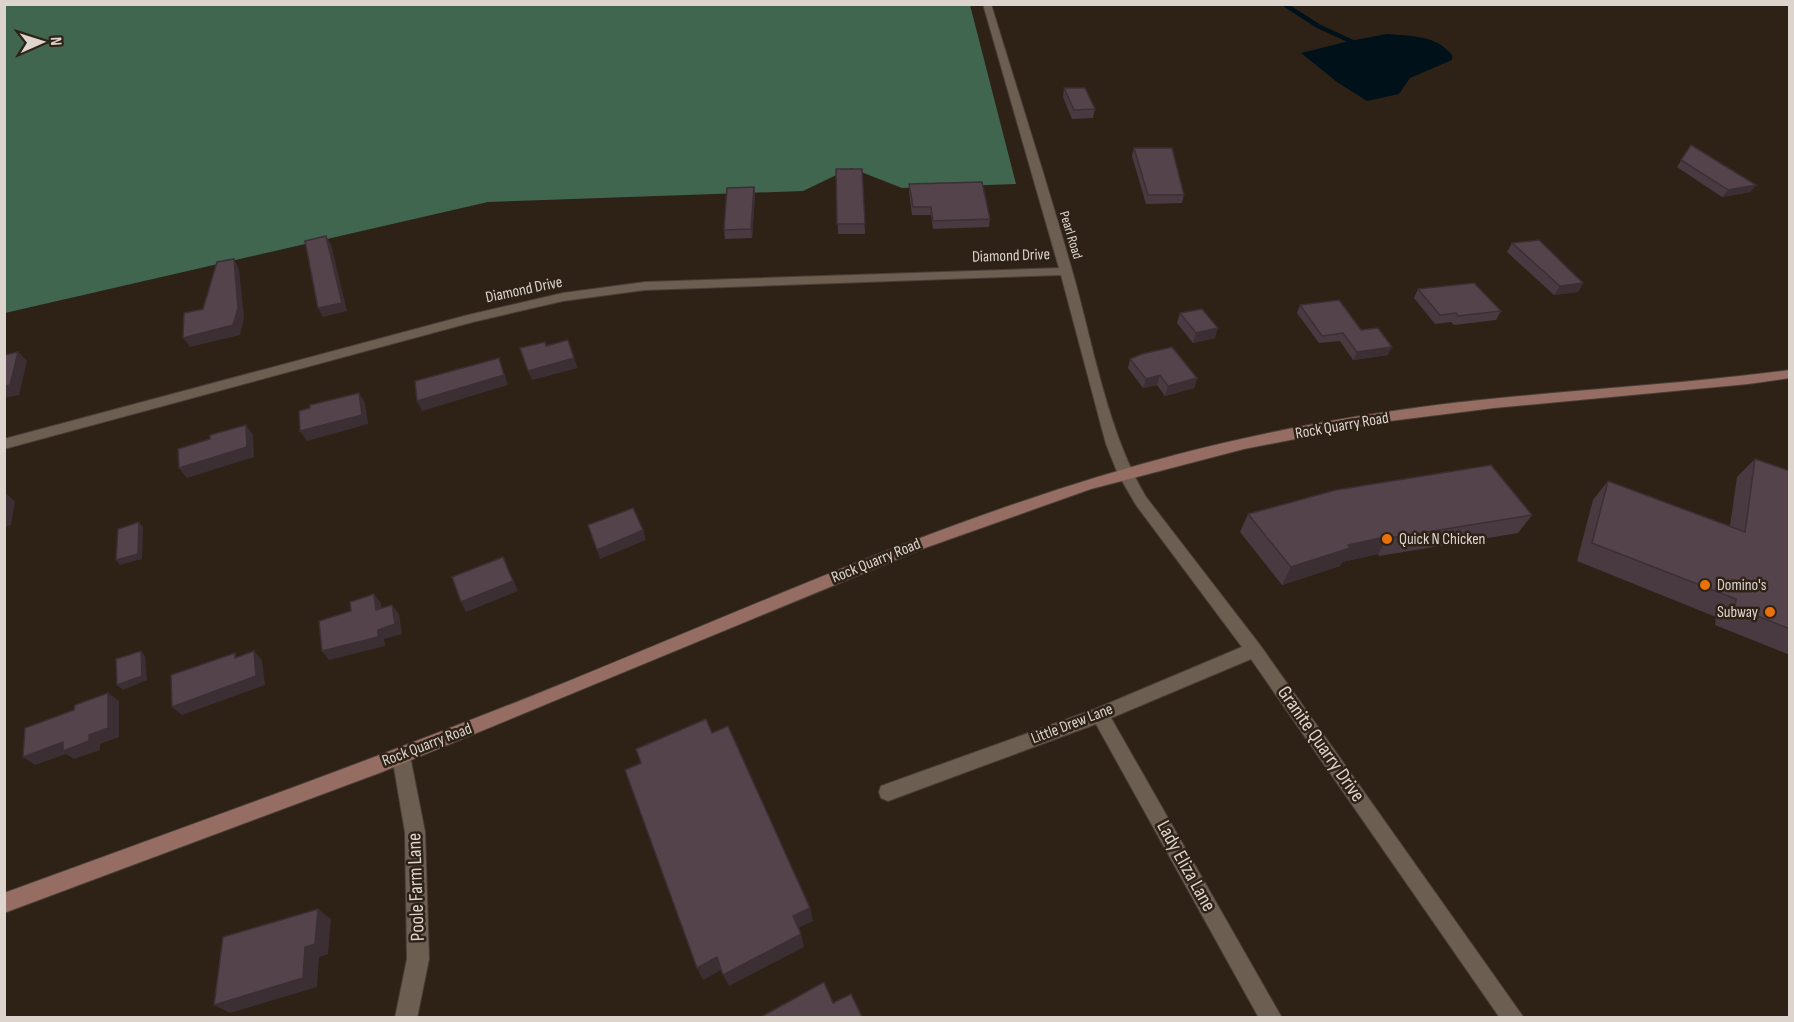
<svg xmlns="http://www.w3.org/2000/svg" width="1794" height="1022" font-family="'Sofia Sans Condensed',sans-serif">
<rect width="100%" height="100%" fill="#2e2217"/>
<!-- forest -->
<path fill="#416650" d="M 4,5 L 970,5 L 1016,184 L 902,188 L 851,168 L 803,191 L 488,202 L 5,313 Z"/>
<!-- water -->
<path fill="#00111a" d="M 1387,34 C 1411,36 1436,35 1452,55 L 1452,60 L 1410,78 L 1399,94 L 1367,101 L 1337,82 L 1301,53 L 1349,41 Z"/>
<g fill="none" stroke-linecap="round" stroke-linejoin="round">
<!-- stream -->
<path stroke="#00111a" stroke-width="4.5" d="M 1284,4 L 1318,26 L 1357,44"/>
<defs>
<g id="minor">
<path d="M 983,4 L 991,4 C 1019,96 1049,188 1075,281 C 1094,351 1109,435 1146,497 L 1260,645 L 1524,1018 L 1500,1018 L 1251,659 L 1111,718 L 1282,1018 L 1259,1018 L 1096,724 L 888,801 L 881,798 L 879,792 L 881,786 L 1095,709 L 1242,647 L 1136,505 L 1118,474 L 1106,444 L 1061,275 L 645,290 L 563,301 L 473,322 L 4,449 L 4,439 L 468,315 L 563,293 L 645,282 L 1059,268 Z"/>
<path d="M 401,748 L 407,750 L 410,756 L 425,832 L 429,959 L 417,1018 L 395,1018 L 407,959 L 405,832 L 392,756 L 395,750 Z"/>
</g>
<path id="secondary" d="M 1790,370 L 1790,378 L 1748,384 L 1494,408 L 1382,422 L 1244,449 L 1091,489 L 922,549 L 382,772 L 4,913 L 4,893 C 190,825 376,759 559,685 C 763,602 962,511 1175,455 C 1266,431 1360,414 1453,403 C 1565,390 1678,385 1790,370 Z"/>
</defs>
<!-- minor casing -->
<use href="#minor" stroke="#493f38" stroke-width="2"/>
<!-- secondary casing -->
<use href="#secondary" stroke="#493f38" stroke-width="2"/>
<!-- minor -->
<use href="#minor" fill="#6d5e52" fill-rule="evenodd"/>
<!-- secondary -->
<use href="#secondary" fill="#956d62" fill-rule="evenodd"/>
</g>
<!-- wall -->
<g fill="#483a40">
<path d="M 1064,88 L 1095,109 L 1093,118 L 1072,119 L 1063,97 Z"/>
<path d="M 1691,145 L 1756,185 L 1750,192 L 1722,197 L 1677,167 Z"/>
<path d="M 1134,148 L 1184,195 L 1182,203 L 1146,204 L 1132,156 Z"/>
<path d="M 836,169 L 862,169 L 865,234 L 838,234 Z"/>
<path d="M 909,184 L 990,219 L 989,227 L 933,229 L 931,215 L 912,215 L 909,192 Z"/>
<path d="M 754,187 L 755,196 L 752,238 L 725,239 L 724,230 Z"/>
<path d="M 1512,243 L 1583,283 L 1578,292 L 1554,295 L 1507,252 Z"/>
<path d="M 1418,289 L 1501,311 L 1496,320 L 1454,325 L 1451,322 L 1435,324 L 1414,298 Z"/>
<path d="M 1300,305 L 1361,330 L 1388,355 L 1353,360 L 1340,341 L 1319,343 L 1297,313 Z"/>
<path d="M 1180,313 L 1215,338 L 1193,343 L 1177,323 Z"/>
<path d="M 1130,359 L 1197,378 L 1194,388 L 1165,396 L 1157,385 L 1143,388 L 1128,368 Z"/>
<path d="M 1755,459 L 1790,471 L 1790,655 L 1715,625 L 1716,617 L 1577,561 L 1593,500 L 1608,481 L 1730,526 L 1737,477 Z"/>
<path d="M 1248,514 L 1532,515 L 1518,533 L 1379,556 L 1378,554 L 1342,562 L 1340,566 L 1282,585 L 1240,532 Z"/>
</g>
<!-- shaded-wall -->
<g fill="#3b2f34">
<path d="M 1756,185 L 1750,192 L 1722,197 L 1728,190 Z"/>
<path d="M 754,187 L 755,196 L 752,238 L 751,229 Z"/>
<path d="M 326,236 L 331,244 L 347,311 L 323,317 L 318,308 Z"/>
<path d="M 234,259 L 239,269 L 244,318 L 240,335 L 190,347 L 183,338 L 233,325 Z"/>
<path d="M 1583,283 L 1578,292 L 1554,295 L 1560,286 Z"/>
<path d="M 1218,328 L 1215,338 L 1193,343 L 1196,333 Z"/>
<path d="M 1392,347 L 1388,355 L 1353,360 L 1357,352 Z"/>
<path d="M 18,352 L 27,361 L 19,395 L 4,398 L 4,386 Z"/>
<path d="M 499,358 L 508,385 L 422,411 L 417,401 Z"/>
<path d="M 574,358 L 578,368 L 532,380 L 528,371 Z"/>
<path d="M 1160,375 L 1157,385 L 1143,388 L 1146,379 Z"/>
<path d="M 1197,378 L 1194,388 L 1165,396 L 1168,386 Z"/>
<path d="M 359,393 L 365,403 L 368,424 L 307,441 L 300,431 Z"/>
<path d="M 246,425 L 253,435 L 254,457 L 187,478 L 179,468 Z"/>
<path d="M 5,492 L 15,502 L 11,525 L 4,527 Z"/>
<path d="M 139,522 L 143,527 L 142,559 L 120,565 L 116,560 Z"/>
<path d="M 643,530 L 646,540 L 600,559 L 597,550 Z"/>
<path d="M 1389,536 L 1378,554 L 1342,562 L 1340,566 L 1282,585 L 1291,567 L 1348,545 Z"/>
<path d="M 503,557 L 518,591 L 466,612 L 461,602 Z"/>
<path d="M 374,594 L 381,603 L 383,619 L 376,610 Z"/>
<path d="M 392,605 L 399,614 L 402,634 L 384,639 L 385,646 L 329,660 L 322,651 L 378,630 Z"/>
<path d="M 141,651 L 145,656 L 147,680 L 123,690 L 117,685 Z"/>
<path d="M 254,651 L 262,660 L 265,685 L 182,715 L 172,707 Z"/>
<path d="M 108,693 L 119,701 L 119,737 L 100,744 L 100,750 L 74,759 L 66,754 L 35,765 L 23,757 L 63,742 L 89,735 Z"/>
<path d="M 810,908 L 813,921 L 796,929 L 793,916 Z"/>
<path d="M 318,909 L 331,919 L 328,954 L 319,957 L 317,987 L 230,1013 L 214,1005 L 305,947 Z"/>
<path d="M 801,934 L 804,947 L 729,986 L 723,975 Z"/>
<path d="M 717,957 L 723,969 L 703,980 L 697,968 Z"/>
</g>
<!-- building -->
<g fill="#54434b" stroke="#3b2f34" stroke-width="1.5">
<path d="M 1064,88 L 1085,88 L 1095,109 L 1074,110 Z"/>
<path d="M 1691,145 L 1756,185 L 1728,190 L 1681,160 Z"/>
<path d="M 1134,148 L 1172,148 L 1184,195 L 1148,195 Z"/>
<path d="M 836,169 L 862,169 L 865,224 L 837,224 Z"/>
<path d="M 982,182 L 990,219 L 933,221 L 931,207 L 913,207 L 909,184 Z"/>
<path d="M 754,187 L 751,229 L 724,230 L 727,188 Z"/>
<path d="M 326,236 L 342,303 L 318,308 L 305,241 Z"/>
<path d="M 1539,240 L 1583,283 L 1560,286 L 1512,243 Z"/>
<path d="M 234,259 L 238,308 L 233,325 L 183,338 L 184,313 L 203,309 L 217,262 Z"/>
<path d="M 1474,283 L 1501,311 L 1458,316 L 1456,313 L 1440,315 L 1418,289 Z"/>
<path d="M 1339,300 L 1361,330 L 1378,328 L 1392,347 L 1357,352 L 1343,333 L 1322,336 L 1300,305 Z"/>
<path d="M 1202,309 L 1218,328 L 1196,333 L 1180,313 Z"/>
<path d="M 568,340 L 574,358 L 528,371 L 520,348 L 545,342 L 546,346 Z"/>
<path d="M 1172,347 L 1197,378 L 1168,386 L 1160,375 L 1146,379 L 1130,359 L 1142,354 Z"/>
<path d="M 18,352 L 10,385 L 4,386 L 4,355 Z"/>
<path d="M 499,358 L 504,375 L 417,401 L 415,381 Z"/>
<path d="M 359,393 L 362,415 L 300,431 L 299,411 L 310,408 L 310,405 Z"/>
<path d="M 246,425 L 247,447 L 179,468 L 178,449 L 210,439 L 210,435 Z"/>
<path d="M 1755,459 L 1790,471 L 1790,629 L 1735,607 L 1736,599 L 1592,543 L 1608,481 L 1745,532 Z"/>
<path d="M 1491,465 L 1532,515 L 1390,538 L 1389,536 L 1348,545 L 1350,548 L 1291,567 L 1248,514 L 1336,490 Z"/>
<path d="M 633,508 L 643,530 L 597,550 L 588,525 Z"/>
<path d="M 139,522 L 138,554 L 116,560 L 118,529 Z"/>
<path d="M 503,557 L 513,581 L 461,602 L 452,577 Z"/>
<path d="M 374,594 L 376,610 L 392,605 L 395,624 L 378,630 L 378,637 L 322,651 L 319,621 L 351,611 L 350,602 Z"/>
<path d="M 141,651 L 142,676 L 117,685 L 116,659 Z"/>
<path d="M 254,651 L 256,676 L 172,707 L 171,675 L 235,653 L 235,658 Z"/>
<path d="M 108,693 L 108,728 L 89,735 L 89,741 L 63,751 L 63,742 L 23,757 L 25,728 L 74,710 L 75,705 Z"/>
<path d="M 706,719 L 712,733 L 728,726 L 810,908 L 793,916 L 801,934 L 723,975 L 717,957 L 697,968 L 625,770 L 641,763 L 636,749 Z"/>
<path d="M 318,909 L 315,944 L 305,947 L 303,978 L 214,1005 L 223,937 Z"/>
<path d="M 824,982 L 833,1003 L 851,994 L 862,1017 L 761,1017 Z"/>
</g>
<!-- markers -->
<g fill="#e8710a" stroke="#2e2217" stroke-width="2">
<circle cx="1387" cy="539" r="6"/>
<circle cx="1705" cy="585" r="6"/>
<circle cx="1770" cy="612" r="6"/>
</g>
<g text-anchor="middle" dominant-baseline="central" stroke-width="5" stroke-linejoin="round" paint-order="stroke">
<!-- far-street labels -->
<g font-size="14" fill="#dcd4cd" stroke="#2e2217">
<text transform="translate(1071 235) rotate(73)">Pearl Road</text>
</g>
<!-- street labels -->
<g font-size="16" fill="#dcd4cd" stroke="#2e2217">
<text transform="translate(1011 256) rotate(-2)">Diamond Drive</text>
<text transform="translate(524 290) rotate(-12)">Diamond Drive</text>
<text transform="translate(1342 426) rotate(-10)">Rock Quarry Road</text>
<text transform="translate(876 561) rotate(-22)">Rock Quarry Road</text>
<text transform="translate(1072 724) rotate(-21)">Little Drew Lane</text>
<text transform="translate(427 745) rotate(-21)">Rock Quarry Road</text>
</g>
<!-- poi labels -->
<g font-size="16" fill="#dcd4cd" stroke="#2e2217" text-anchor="start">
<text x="1399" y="539">Quick N Chicken</text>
<text x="1717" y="585">Domino's</text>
<text x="1758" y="612" text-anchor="end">Subway</text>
</g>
<!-- near-street labels -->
<g font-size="20" fill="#dcd4cd" stroke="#2e2217">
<text transform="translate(1321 744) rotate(55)">Granite Quarry Drive</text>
<text transform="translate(1186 866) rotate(61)">Lady Eliza Lane</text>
<text transform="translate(416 887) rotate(-92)">Poole Farm Lane</text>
</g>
</g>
<!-- border -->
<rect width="1794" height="1022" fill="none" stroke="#dcd4cd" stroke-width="12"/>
<!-- north arrow -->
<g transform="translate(42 42) rotate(87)" stroke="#2e2217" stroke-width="4.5" paint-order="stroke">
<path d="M0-4.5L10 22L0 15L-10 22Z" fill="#dcd4cd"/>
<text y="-9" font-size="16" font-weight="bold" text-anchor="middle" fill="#dcd4cd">N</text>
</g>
</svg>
